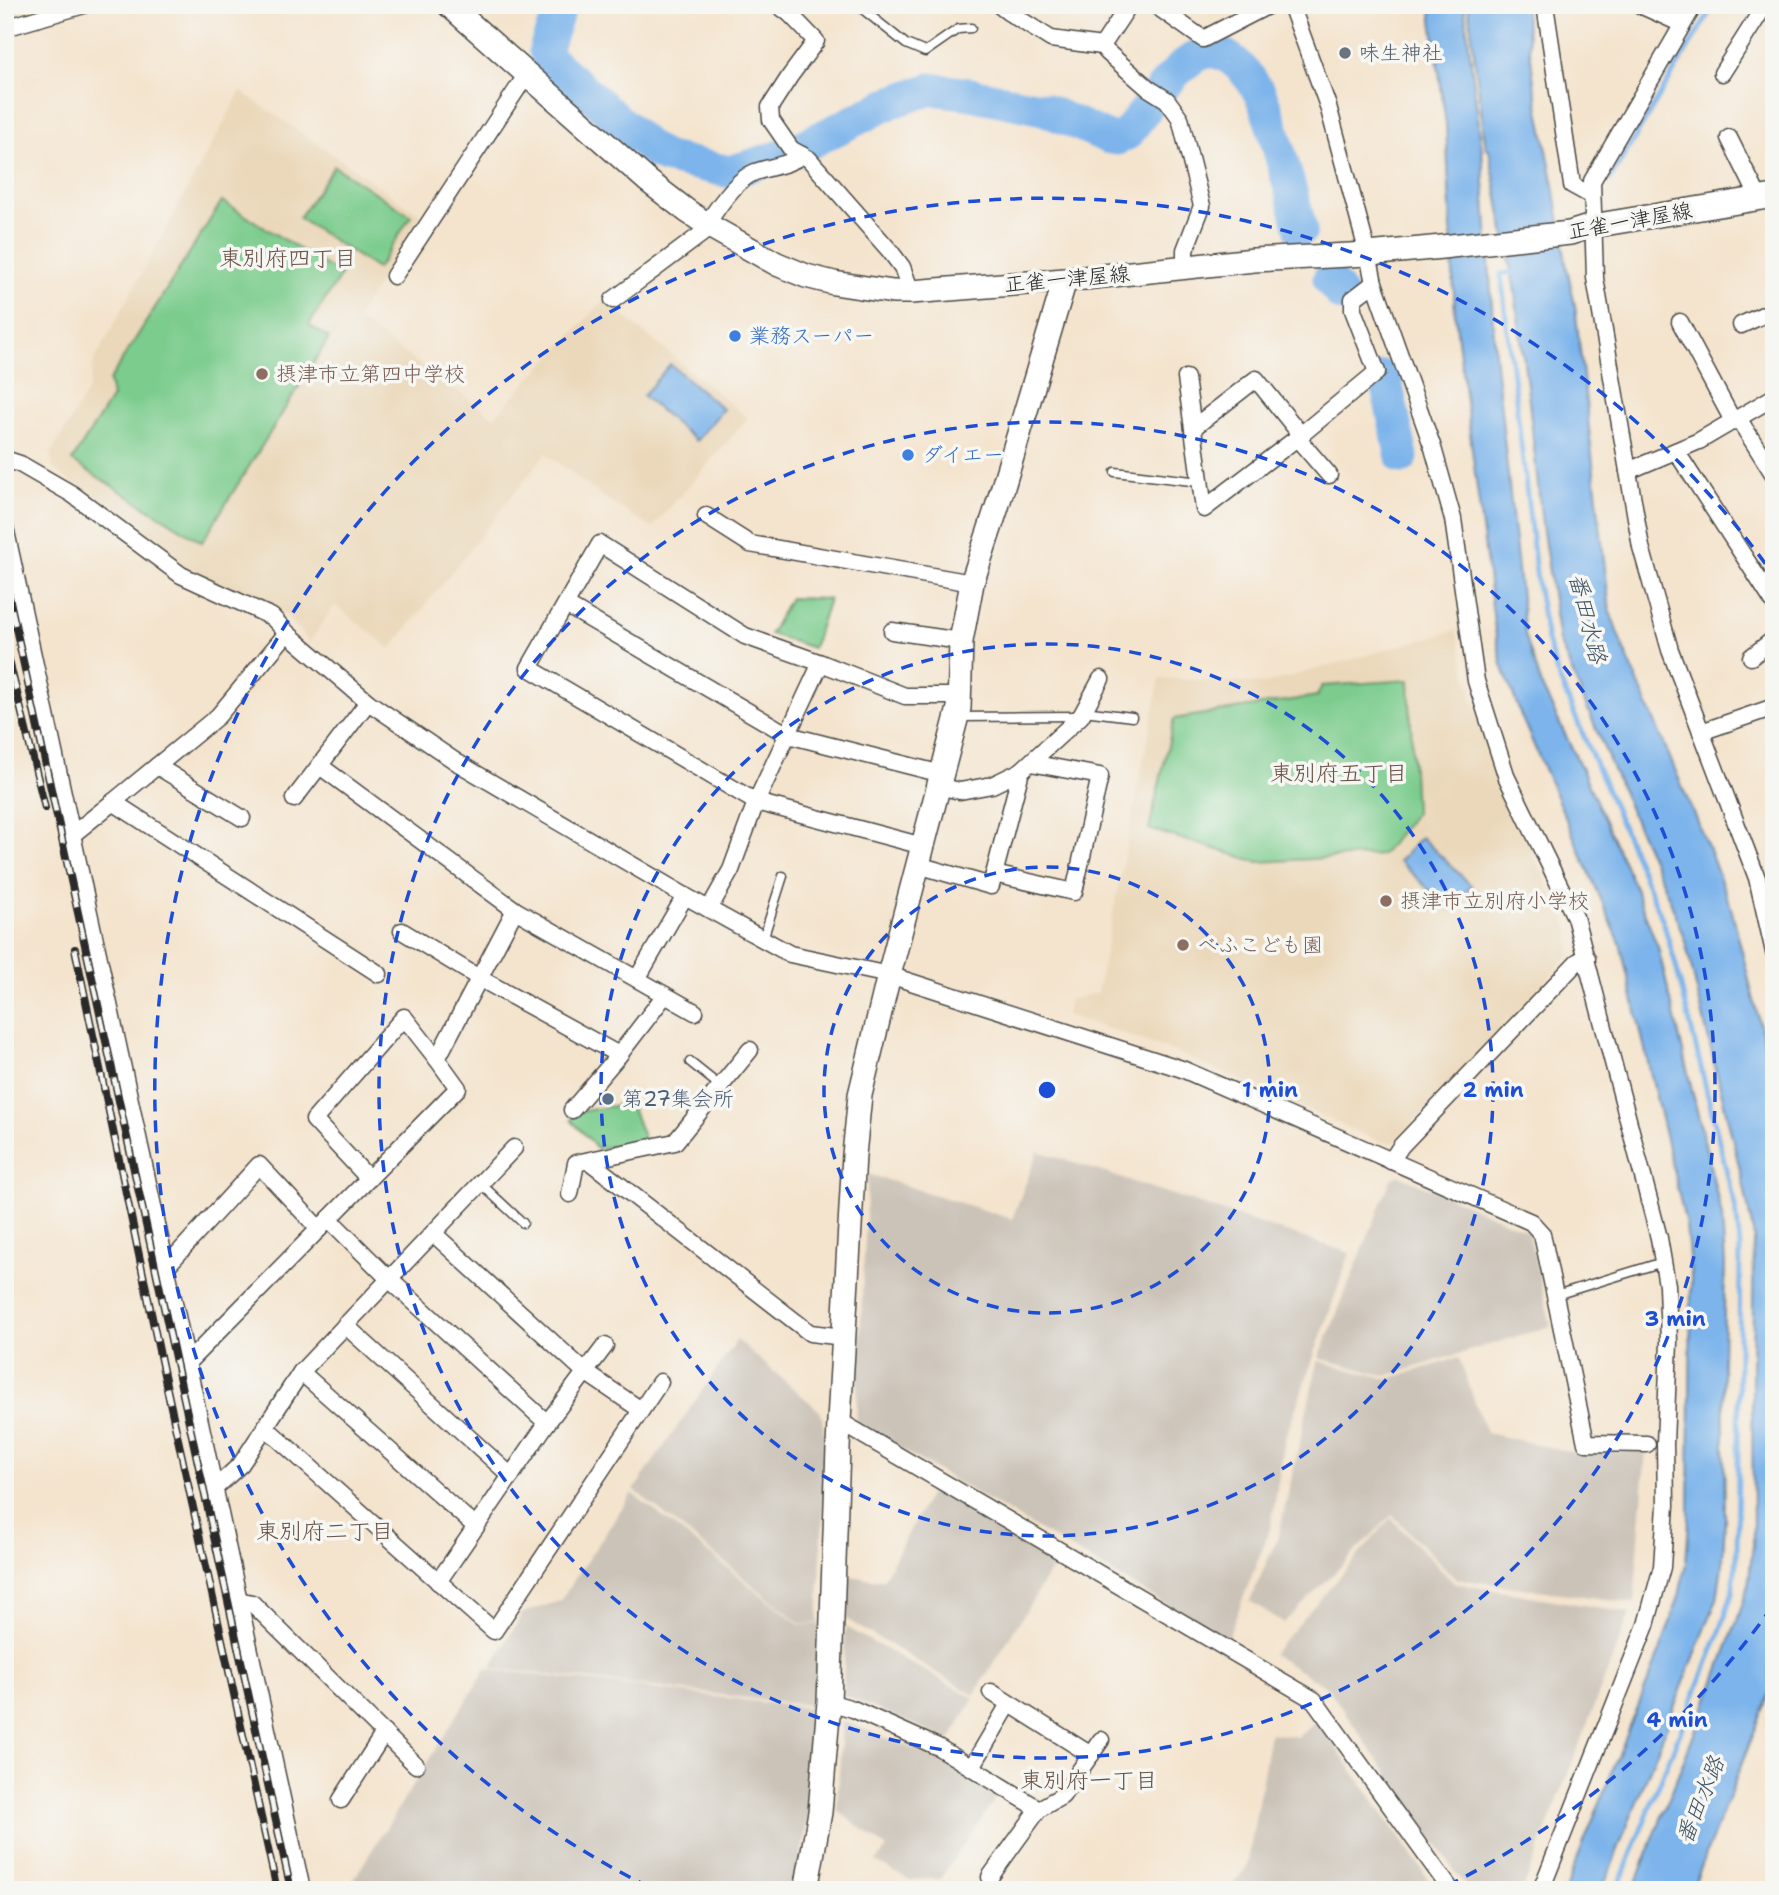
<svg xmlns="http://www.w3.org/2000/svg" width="1779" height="1895" font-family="'Shantell Sans','Klee One',sans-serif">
<rect width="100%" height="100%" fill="#f6f6f2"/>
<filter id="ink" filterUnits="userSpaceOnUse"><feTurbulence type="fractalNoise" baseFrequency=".0143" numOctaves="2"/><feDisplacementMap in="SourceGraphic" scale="14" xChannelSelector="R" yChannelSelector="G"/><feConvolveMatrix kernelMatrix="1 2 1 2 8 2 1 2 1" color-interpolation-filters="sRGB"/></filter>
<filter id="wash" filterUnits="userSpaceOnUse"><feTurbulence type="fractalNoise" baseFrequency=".00686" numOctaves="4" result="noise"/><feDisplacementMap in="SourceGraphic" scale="28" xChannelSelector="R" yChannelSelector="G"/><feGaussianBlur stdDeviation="1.57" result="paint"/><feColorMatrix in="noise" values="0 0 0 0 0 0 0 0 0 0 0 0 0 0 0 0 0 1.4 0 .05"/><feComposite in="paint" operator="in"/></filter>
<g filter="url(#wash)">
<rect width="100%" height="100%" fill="#f4e4ce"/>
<!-- built -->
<g fill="#ebd8ba">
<path d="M 241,91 L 421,215 L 356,319 L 494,417 L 604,300 L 748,418 L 652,528 L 601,496 L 546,453 L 391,649 L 335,605 L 309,642 L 286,615 L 180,567 L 53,468 L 51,454 L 89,388 L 94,361 Z"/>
<path d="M 1456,630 L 1474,703 L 1520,828 L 1570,930 L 1570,955 L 1394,1143 L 1380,1142 L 1171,1050 L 1066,1015 L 1069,1000 L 1097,993 L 1160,678 L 1264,684 Z"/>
</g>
<!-- industrial -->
<g fill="#cbc3b8">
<path d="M 1038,1151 L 1350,1253 L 1285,1439 L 1271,1526 L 1227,1640 L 856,1423 L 868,1174 L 1012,1219 Z"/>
<path d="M 1399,1175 L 1528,1231 L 1551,1326 L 1386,1376 L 1319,1358 L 1391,1179 Z"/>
<path d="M 737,1340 L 821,1412 L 826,1446 L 818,1623 L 801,1624 L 634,1490 Z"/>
<path d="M 1459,1358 L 1486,1433 L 1577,1453 L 1646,1450 L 1634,1603 L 1456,1579 L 1392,1515 L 1284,1623 L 1250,1601 L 1279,1534 L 1318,1361 L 1387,1379 Z"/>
<path d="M 934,1486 L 1056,1562 L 974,1695 L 846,1619 L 849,1576 L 883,1580 Z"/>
<path d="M 632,1493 L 800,1625 L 819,1624 L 816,1706 L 491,1668 L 523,1613 L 560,1601 Z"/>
<path d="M 1391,1518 L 1454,1583 L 1630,1613 L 1523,1890 L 1468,1890 L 1328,1688 L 1272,1654 Z"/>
<path d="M 845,1627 L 974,1698 L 950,1740 L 843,1695 Z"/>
<path d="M 486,1669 L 816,1709 L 812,1801 L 794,1890 L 347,1890 Z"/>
<path d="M 842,1720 L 938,1759 L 997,1796 L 940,1879 L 909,1880 L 876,1862 L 887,1848 L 837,1810 Z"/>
<path d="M 1317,1720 L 1436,1890 L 1228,1890 L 1247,1867 L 1270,1733 L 1298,1737 Z"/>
</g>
<!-- green -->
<g fill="#7bcc8d" stroke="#537c5c" stroke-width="2">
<path d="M 334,166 L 411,216 L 377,269 L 299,218 Z"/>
<path d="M 222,201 L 341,275 L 309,325 L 329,338 L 202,542 L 72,461 L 112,397 L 109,381 Z"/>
<path d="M 790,598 L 829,599 L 813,648 L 770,634 Z"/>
<path d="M 1409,680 L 1415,813 L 1382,855 L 1258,862 L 1149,829 L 1174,719 L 1317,696 L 1322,686 Z"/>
<path d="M 630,1103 L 644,1139 L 598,1149 L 571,1120 L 578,1112 Z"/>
</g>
<!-- water -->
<g fill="#7bb4eb" stroke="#53708b" stroke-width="2">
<path d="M 1430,5 L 1464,5 L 1482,150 L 1495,353 L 1525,635 L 1543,689 L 1578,761 L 1633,883 L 1658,947 L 1722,1216 L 1725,1264 L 1723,1364 L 1725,1518 L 1723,1559 L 1717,1599 L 1602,1890 L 1565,1890 L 1660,1651 L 1679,1596 L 1686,1563 L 1689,1519 L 1691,1276 L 1686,1225 L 1620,943 L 1522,718 L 1502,665 L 1495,630 L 1455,316 L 1446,124 Z"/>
<path d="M 1468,5 L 1524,5 L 1535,89 L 1555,191 L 1566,263 L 1575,306 L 1610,612 L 1623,647 L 1710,852 L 1732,911 L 1774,1082 L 1774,1682 L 1692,1890 L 1633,1890 L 1716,1678 L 1737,1621 L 1748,1586 L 1753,1544 L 1752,1368 L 1754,1238 L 1745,1191 L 1685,941 L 1670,900 L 1628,805 L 1559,641 L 1542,524 L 1529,401 L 1515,292 L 1489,149 L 1486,149 Z"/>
<path d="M 670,364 L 723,409 L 696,441 L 643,396 Z"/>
<path d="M 1421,837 L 1472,886 L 1449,909 L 1399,861 Z"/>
</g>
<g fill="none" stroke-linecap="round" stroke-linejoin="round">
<!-- stream -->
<g stroke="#7bb4eb" stroke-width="5">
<path d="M 1610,179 L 1714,5"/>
<path d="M 1519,271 L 1501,274 L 1538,589 L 1547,640 L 1558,676 L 1663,921 L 1675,962 L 1736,1210 L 1740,1246 L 1737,1557 L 1732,1593 L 1721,1629 L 1617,1890"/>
</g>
<!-- river -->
<g stroke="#7bb4eb" stroke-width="33">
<path d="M 561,5 L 545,50 L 548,58 L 650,148 L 664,157 L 730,172 L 787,154 L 892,102 L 931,89 L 971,94 L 1043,109 L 1109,138 L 1117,139 L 1127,134 C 1146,110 1175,63 1204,53 C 1228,46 1251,77 1261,96 C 1270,115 1275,137 1281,157 C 1288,181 1295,206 1301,230"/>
<path d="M 1329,279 L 1341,295"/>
<path d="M 1385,377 L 1402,457"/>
</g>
</g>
</g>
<g filter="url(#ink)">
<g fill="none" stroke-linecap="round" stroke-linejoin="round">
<defs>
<g id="lane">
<path d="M 862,5 L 861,8 L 906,44 L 925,52 L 958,29 L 971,28"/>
<path d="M 1115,472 L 1200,482"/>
<path d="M 1084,711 L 1132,717"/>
<path d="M 958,717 L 1078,716"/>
<path d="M 763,939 L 783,876"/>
<path d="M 690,1062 L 720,1086"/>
<path d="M 480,1183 L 523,1223"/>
<path d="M 1556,1295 L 1663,1262"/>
</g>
<g id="street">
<path d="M 778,5 L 789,13 L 802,5"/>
<path d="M 999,5 L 1008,12 L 1051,39 L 1102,46"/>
<path d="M 1129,5 L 1102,46 L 1107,52 L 1148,88 L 1167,100 L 1180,118 L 1202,206 L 1185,250 L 1185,267"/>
<path d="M 1155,5 L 1203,39 L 1269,5"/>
<path d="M 1291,5 L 1328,106 L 1368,254 L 1374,283 L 1433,448 L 1453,519 L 1476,681 L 1507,778 L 1575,917 L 1659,1238 L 1667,1285 L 1669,1342 L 1665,1444 L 1666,1505 L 1662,1567 L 1646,1625 L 1541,1890"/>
<path d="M 1545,5 L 1572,185 L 1592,196"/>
<path d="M 1640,5 L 1682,24"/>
<path d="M 1694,5 L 1592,181 L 1595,278 L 1641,547 L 1670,650 L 1757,878 L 1774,952"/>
<path d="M 789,13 L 816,41 L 790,76 L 770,107 L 771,120 L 791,149 L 809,159 L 890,251 L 902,267 L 911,292"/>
<path d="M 5,28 L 84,5"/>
<path d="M 1722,73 L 1765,5"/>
<path d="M 1729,138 L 1759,198"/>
<path d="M 707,224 C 717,208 737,179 755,172 C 771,166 788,166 802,155"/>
<path d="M 394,276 L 527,74"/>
<path d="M 613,300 L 711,227"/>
<path d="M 1680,322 L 1733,421"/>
<path d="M 1741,325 L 1774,310"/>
<path d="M 1186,378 L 1204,509 L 1297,438 L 1377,372 L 1353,310 L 1353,299 L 1374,283"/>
<path d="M 1738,418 L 1774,475"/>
<path d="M 1193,428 L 1256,379 L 1297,430 L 1297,438 L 1329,475"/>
<path d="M 1676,451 L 1774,603"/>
<path d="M 5,459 L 20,464 L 72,494 L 181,575 L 272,617 L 287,633 L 368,702 L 458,763 L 685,896 L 790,954 L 889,975 L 1182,1069 L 1531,1222 L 1542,1234 L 1586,1443 L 1647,1444"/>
<path d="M 1628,471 L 1699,441 L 1774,397"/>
<path d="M 706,516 L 750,544 L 972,583"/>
<path d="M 5,527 L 302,1890"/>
<path d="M 566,605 L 788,735 L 942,774"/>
<path d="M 892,631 L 961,641"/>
<path d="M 1751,657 L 1774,639"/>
<path d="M 1701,732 L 1774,707"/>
<path d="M 157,766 L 242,818"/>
<path d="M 320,766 L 515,910 L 695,1012"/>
<path d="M 938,786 L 960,791 L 992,785 L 1021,771 L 1081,716 L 1101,679"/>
<path d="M 294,799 L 368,702"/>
<path d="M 113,802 L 218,716 L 287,633"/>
<path d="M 72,835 L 113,802 L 379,974"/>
<path d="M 923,846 L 756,802 L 529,668 L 600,544 L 745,636 L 821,663 L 905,696 L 959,696"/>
<path d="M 918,865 L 991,886 L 1021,771"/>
<path d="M 994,874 L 1074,892 L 1100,776 L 1031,763"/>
<path d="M 709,909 L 731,870 L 756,802 L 821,663"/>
<path d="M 402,931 L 479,978 L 619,1055"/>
<path d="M 637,979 L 685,896"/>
<path d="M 437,1059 L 515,910"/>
<path d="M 572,1110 L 619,1055 L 665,995"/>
<path d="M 589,1161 L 810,1333 L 844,1337"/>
<path d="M 1391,1161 L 1401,1146 L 1577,962 L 1587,958"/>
<path d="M 570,1194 L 576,1163 L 675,1142 L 750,1050"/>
<path d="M 329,1219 L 389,1279 L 547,1423"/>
<path d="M 433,1233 L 585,1372 L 641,1410"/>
<path d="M 166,1267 L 259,1165 L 319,1229"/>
<path d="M 345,1325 L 511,1476"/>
<path d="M 187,1363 L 458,1088 L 437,1059 L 404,1017 L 314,1120 L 369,1179"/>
<path d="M 301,1372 L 476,1527"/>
<path d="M 839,1421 L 1314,1700 L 1451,1890"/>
<path d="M 265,1427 L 494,1631 L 660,1382"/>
<path d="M 214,1489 L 241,1464 L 301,1372 L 514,1148"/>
<path d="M 438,1582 L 547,1423 L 605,1346"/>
<path d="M 238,1600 L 252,1603 L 416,1765"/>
<path d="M 991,1692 L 1091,1755"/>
<path d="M 829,1702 L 853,1709 L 938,1747 L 1039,1809"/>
<path d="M 972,1767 L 1009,1704"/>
<path d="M 341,1800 L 384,1733"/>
<path d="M 990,1877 L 1039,1809 L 1062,1796 L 1101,1740"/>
</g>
<g id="secondary">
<path d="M 449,5 L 648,181 L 687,211 L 711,227 L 777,264 L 806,276 L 834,283 L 893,292 L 911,292 L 1065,280 L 1254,260 L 1368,254 L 1442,247 L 1570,233 L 1592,226 L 1774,196"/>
<path d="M 806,1890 L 820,1812 L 829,1702 L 839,1421 L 854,1155 L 860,1095 L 889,975 L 959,708 L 961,641 L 972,583 L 997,507 L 1065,280"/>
</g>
</defs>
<!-- lane casing -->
<use href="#lane" stroke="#494743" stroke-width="11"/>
<!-- street casing -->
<use href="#street" stroke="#494743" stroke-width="19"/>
<!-- secondary casing -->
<use href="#secondary" stroke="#494743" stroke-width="26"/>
<!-- lane -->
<use href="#lane" stroke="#fff" stroke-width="8"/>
<!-- street -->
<use href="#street" stroke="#fff" stroke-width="16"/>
<!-- secondary -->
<use href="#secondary" stroke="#fff" stroke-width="23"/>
<defs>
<g id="rail">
<path d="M 5,578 L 291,1890"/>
<path d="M 5,644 L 45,808"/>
<path d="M 75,949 L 167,1389 L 277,1890"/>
</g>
</defs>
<!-- rail casing -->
<use href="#rail" stroke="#2b2b2b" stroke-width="8"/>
<!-- rail -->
<use href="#rail" stroke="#f6f6f2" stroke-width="5" stroke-dasharray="16" stroke-linecap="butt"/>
</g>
</g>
<!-- distance rings -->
<g fill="none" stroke="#1d4ed8" stroke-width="3.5" stroke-dasharray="12 9">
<circle cx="1047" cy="1090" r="223"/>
<circle cx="1047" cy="1090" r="446"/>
<circle cx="1047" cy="1090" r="668"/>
<path d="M1772 1607A891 891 0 0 1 1445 1887M649 1887A891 891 0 1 1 1772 573"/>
</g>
<!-- markers -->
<circle fill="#6b7280" stroke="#f6f6f2" stroke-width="2.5" cx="1345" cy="53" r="7"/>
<g fill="#3f7fe0" stroke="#f6f6f2" stroke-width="2.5">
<circle cx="735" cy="336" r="7"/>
<circle cx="908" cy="455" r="7"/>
</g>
<g fill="#8d6e63" stroke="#f6f6f2" stroke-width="2.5">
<circle cx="262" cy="374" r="7"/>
<circle cx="1386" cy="901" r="7"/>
<circle cx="1183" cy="945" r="7"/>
</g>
<circle fill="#5c6f8a" stroke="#f6f6f2" stroke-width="2.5" cx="608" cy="1099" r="7"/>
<g text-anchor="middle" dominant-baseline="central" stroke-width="7" stroke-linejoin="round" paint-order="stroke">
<!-- worship labels -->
<g font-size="21" fill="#5b616d" stroke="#f6f6f2" text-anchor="start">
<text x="1359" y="53">味生神社</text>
</g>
<!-- street labels -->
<g font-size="21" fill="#2b2b2b" stroke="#f6f6f2">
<text transform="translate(1630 221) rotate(-10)">正雀一津屋線</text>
<text transform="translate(1067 279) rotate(-5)">正雀一津屋線</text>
</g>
<!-- shop labels -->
<g font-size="21" fill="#366cbe" stroke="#f6f6f2" text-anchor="start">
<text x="749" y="336">業務スーパー</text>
<text x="922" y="455">ダイエー</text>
</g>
<!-- education labels -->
<g font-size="21" fill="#785e54" stroke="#f6f6f2" text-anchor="start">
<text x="276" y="374">摂津市立第四中学校</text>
<text x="1400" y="901">摂津市立別府小学校</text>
<text x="1197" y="945">べふこども園</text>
</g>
<!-- service labels -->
<g font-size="21" fill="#4e5e75" stroke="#f6f6f2" text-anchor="start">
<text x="622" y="1099">第27集会所</text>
</g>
<!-- neighbourhood labels -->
<g font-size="23" fill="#6a5247" stroke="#f6f6f2">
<text x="288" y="258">東別府四丁目</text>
<text x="1339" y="773">東別府五丁目</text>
<text x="325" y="1531">東別府二丁目</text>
<text x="1089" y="1780">東別府一丁目</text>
</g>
<!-- water labels -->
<g font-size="23" font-style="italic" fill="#435465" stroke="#f6f6f2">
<text transform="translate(1588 618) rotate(76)">番田水路</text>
<text transform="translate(1700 1800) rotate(-68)">番田水路</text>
</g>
</g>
<circle cx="1047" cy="1090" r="10" fill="#1d4ed8" stroke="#f6f6f2" stroke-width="3.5"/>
<g font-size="21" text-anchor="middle" font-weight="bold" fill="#1d4ed8" stroke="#f6f6f2" stroke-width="7" stroke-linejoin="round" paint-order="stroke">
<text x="1270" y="1097">1 min</text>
<text x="1493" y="1097">2 min</text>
<text x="1675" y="1326">3 min</text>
<text x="1677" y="1727">4 min</text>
</g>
<!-- margin -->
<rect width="1779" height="1895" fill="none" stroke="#f6f6f2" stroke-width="28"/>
</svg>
